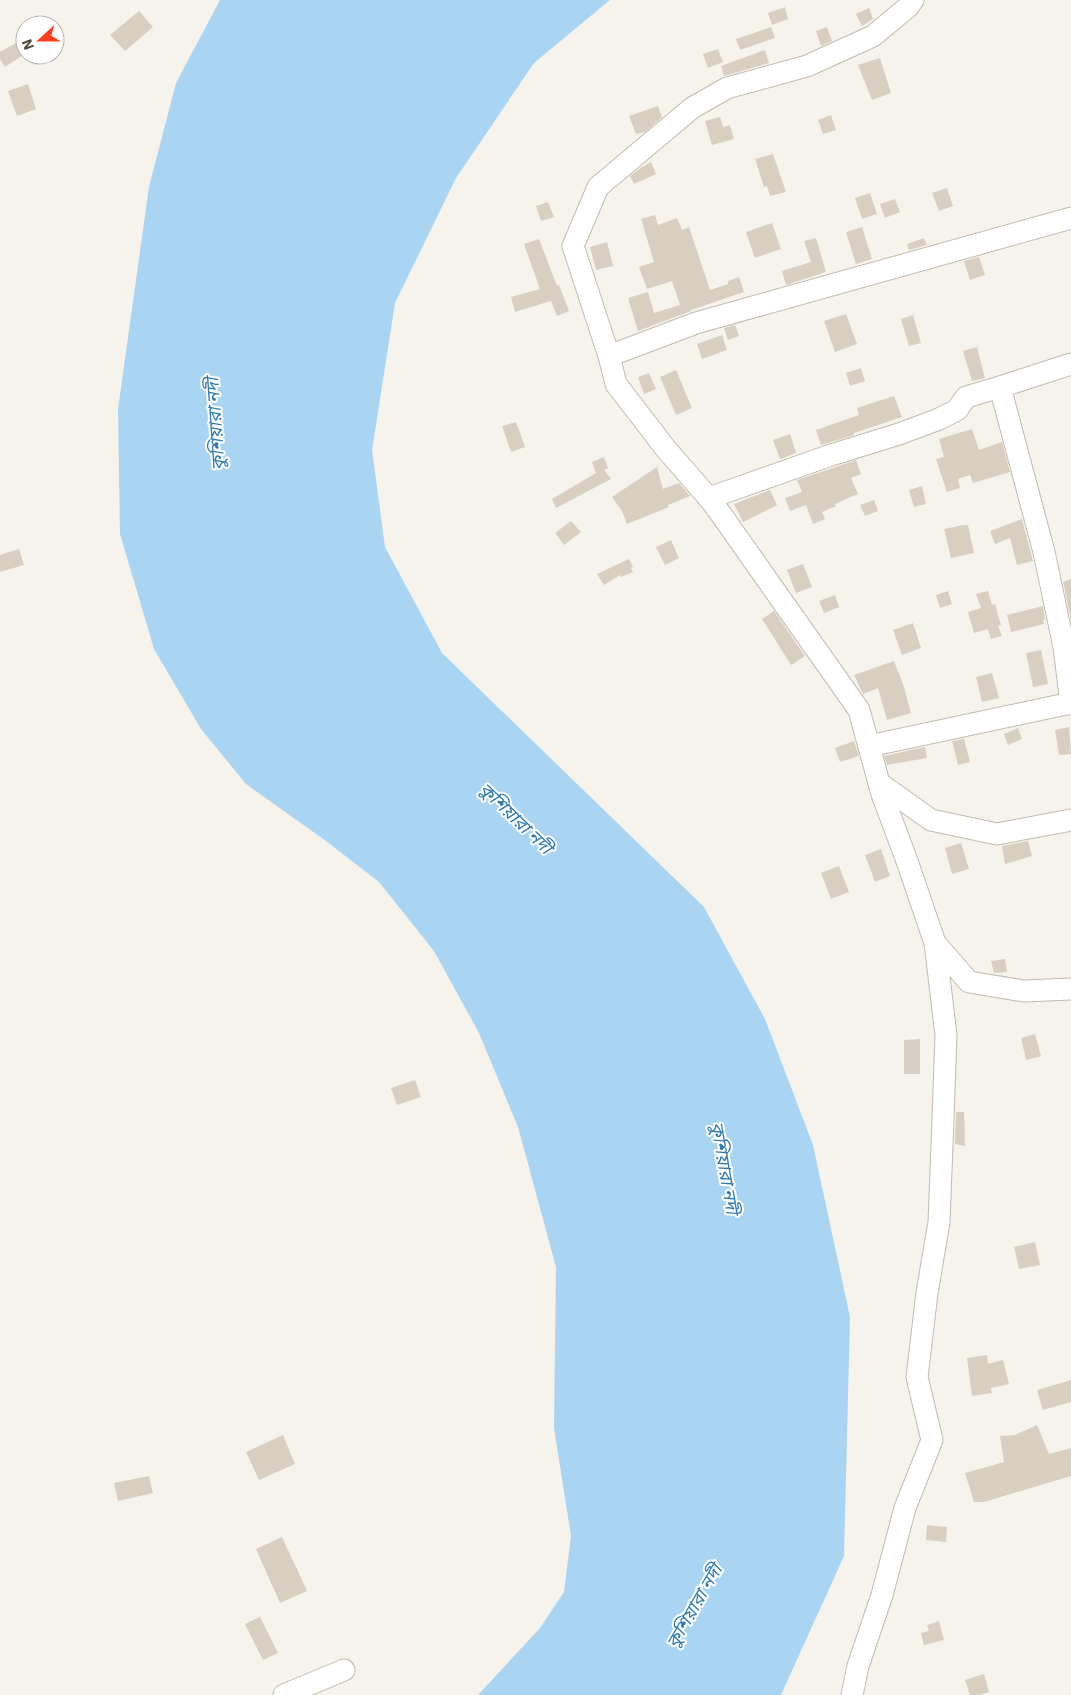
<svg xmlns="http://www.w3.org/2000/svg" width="1071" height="1695" font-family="'IBM Plex Sans','Noto Sans Bengali',sans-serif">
<rect width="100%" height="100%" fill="#f6f3ec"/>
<!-- water -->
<path fill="#a9d4f2" d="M 220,0 L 610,0 L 534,63 L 456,178 L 395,303 L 372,450 L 385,547 L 442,653 L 704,907 L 765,1019 L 813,1145 L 850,1317 L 844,1556 L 781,1695 L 478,1695 L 540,1628 L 564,1592 L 571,1536 L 554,1428 L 556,1267 L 518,1127 L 479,1033 L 434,951 L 379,882 L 326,841 L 246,784 L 201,729 L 154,649 L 120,534 L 118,409 L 149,187 L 176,83 Z"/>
<!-- building -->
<g fill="#d8cfc1">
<path d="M 785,7 L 788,19 L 772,25 L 768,13 Z"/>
<path d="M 869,8 L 873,19 L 862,26 L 856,14 Z"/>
<path d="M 139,11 L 153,27 L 125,51 L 110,35 Z"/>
<path d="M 771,27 L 775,38 L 740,50 L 736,39 Z"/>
<path d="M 827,27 L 832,41 L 821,46 L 816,31 Z"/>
<path d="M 25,38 L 25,54 L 5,67 L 0,59 L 0,52 Z"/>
<path d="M 718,49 L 723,62 L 708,68 L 703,54 Z"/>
<path d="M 765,50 L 769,63 L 724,76 L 721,66 Z"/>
<path d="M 880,58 L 891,93 L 872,100 L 858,65 Z"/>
<path d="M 28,84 L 36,109 L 17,116 L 8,91 Z"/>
<path d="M 658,106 L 662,117 L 645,132 L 636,134 L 629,116 Z"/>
<path d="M 831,115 L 836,130 L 823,134 L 818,120 Z"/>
<path d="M 720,117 L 723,127 L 730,125 L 734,139 L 712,145 L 705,121 Z"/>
<path d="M 773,154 L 786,192 L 770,196 L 767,186 L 764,187 L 755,159 Z"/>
<path d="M 651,162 L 656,174 L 634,184 L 630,176 L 642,167 Z"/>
<path d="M 947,188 L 953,206 L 939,211 L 932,193 Z"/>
<path d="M 870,193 L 877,214 L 862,219 L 855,198 Z"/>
<path d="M 895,199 L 900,212 L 885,218 L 880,204 Z"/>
<path d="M 548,202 L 554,217 L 541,221 L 536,206 Z"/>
<path d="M 655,215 L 658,225 L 677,218 L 682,230 L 689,227 L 710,290 L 728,284 L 728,281 L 739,277 L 744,292 L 691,310 L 691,311 L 638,331 L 628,298 L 648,292 L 654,313 L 680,305 L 672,281 L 647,289 L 639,267 L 654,262 L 641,219 Z"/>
<path d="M 772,223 L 781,249 L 755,258 L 746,232 Z"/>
<path d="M 862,227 L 872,259 L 856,264 L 846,232 Z"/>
<path d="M 816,238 L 826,272 L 786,285 L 782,271 L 811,262 L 804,241 Z"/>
<path d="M 924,238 L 927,245 L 909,250 L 907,244 Z"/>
<path d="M 539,239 L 557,286 L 559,285 L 569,311 L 557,316 L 551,301 L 515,312 L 511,297 L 540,289 L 524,244 Z"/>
<path d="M 607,242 L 613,266 L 596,270 L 590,247 Z"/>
<path d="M 979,257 L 985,275 L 970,280 L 964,261 Z"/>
<path d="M 846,314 L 857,344 L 835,352 L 824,321 Z"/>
<path d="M 913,315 L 921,343 L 909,346 L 901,319 Z"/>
<path d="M 735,325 L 739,336 L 728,340 L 724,328 Z"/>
<path d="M 722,335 L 727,350 L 702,359 L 697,344 Z"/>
<path d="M 977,347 L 985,378 L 972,381 L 963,351 Z"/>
<path d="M 861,368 L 865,381 L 850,386 L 846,373 Z"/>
<path d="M 676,370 L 692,408 L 676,415 L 660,377 Z"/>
<path d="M 649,373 L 656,389 L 644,394 L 638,377 Z"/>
<path d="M 894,396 L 902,417 L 854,433 L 854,435 L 821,445 L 816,430 L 859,415 L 857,408 Z"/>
<path d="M 516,422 L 525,447 L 511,452 L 502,426 Z"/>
<path d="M 972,429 L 979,450 L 1002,442 L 1010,472 L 973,483 L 970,475 L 958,479 L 960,488 L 947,492 L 936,459 L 944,457 L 939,439 Z"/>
<path d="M 790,434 L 796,453 L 780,459 L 773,440 Z"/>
<path d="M 604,457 L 608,468 L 604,470 L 611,479 L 556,508 L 552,499 L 596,473 L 592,462 Z"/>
<path d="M 856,460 L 861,474 L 851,478 L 858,494 L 835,504 L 836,506 L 822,512 L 825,519 L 813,524 L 806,505 L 790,511 L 785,498 L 802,492 L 797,480 Z"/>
<path d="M 657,467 L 663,489 L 679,483 L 690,496 L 668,505 L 669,507 L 627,524 L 622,511 L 612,497 Z"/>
<path d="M 922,486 L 926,504 L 914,507 L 909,490 Z"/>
<path d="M 770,490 L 777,505 L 743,522 L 734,504 Z"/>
<path d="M 874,500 L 878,511 L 865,516 L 860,505 Z"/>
<path d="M 1022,519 L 1033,561 L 1017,565 L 1010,538 L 995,544 L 990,531 Z"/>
<path d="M 571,521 L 581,532 L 564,545 L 555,533 Z"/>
<path d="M 963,525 L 968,525 L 974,553 L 951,558 L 944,529 Z"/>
<path d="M 671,540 L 679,558 L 665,565 L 656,547 Z"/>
<path d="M 19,549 L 24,565 L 0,572 L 0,555 Z"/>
<path d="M 629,559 L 633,567 L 631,568 L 633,572 L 621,577 L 620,575 L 604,585 L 597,574 Z"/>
<path d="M 803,564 L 812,587 L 796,593 L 787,570 Z"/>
<path d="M 1071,579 L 1071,620 L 1063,582 Z"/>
<path d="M 948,591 L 952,604 L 940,608 L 936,595 Z"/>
<path d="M 988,591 L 992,605 L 995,604 L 1001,625 L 998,626 L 1002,636 L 991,639 L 988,629 L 974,633 L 968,612 L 981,608 L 976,594 Z"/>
<path d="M 835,595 L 839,607 L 824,613 L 819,601 Z"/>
<path d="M 1043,606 L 1045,619 L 1043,620 L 1044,624 L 1011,632 L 1007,615 Z"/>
<path d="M 774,611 L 805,656 L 791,665 L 762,619 Z"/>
<path d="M 913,623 L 921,648 L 902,655 L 893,630 Z"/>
<path d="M 1041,650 L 1048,684 L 1033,687 L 1026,653 Z"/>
<path d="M 894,661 L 903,684 L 911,713 L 887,720 L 878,688 L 863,694 L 854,675 Z"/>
<path d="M 992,673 L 999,698 L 982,702 L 976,677 Z"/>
<path d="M 1069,727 L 1071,754 L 1059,755 L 1055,730 Z"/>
<path d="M 1018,728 L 1022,739 L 1008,745 L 1004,734 Z"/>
<path d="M 964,739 L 970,762 L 958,765 L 952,741 Z"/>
<path d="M 854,741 L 859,756 L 840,762 L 835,748 Z"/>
<path d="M 925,747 L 927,758 L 887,765 L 884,756 Z"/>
<path d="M 1028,841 L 1032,856 L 1005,864 L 1002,846 Z"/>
<path d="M 961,843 L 969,869 L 952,874 L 945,848 Z"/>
<path d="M 881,849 L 890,876 L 875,882 L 865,855 Z"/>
<path d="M 839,866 L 849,892 L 831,899 L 821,873 Z"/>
<path d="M 1005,959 L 1007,972 L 994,973 L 991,961 Z"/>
<path d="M 1035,1034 L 1041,1056 L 1026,1060 L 1021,1038 Z"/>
<path d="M 920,1039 L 920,1074 L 904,1074 L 904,1040 Z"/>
<path d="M 415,1080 L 421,1097 L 397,1105 L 391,1088 Z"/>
<path d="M 956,1112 L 964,1112 L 965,1146 L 955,1144 Z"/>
<path d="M 1035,1242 L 1040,1265 L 1019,1269 L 1014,1247 Z"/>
<path d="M 987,1355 L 988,1364 L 1003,1360 L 1009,1384 L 991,1388 L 992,1393 L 972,1396 L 967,1358 Z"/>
<path d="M 1071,1380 L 1071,1402 L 1043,1410 L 1037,1390 Z"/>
<path d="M 1037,1425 L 1049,1454 L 1071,1448 L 1071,1476 L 984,1502 L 974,1502 L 965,1473 L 1004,1462 L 1000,1436 L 1015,1435 Z"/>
<path d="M 283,1435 L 295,1464 L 259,1480 L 246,1452 Z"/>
<path d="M 149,1476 L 153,1493 L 118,1501 L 114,1483 Z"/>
<path d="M 927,1525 L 947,1527 L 946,1542 L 926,1540 Z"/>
<path d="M 282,1537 L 307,1591 L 280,1603 L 256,1549 Z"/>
<path d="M 260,1617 L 278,1653 L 263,1660 L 245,1624 Z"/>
<path d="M 939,1621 L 944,1640 L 924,1645 L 921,1633 L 929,1631 L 927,1625 Z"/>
<path d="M 984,1674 L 989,1692 L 979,1695 L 970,1695 L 965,1680 Z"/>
</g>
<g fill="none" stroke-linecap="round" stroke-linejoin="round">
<defs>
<g id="minor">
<path d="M 913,0 L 908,7 L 873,36 L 807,66 L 727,88 L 692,108 L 598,187 L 573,246 L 609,356 L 616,384 L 666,449 L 713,503 L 859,710 L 882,794 L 907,861 L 935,943 L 969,982 L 1024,991 L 1071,989"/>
<path d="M 609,356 L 696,323 L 1071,218"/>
<path d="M 709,498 L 831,455 L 899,434 L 939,419 L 957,410 L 966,397 L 1000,387"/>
<path d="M 1071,704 L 1064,647 L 1044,552 L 1000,387 L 1071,364"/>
<path d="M 869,746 L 1071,703"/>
<path d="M 879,783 L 931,820 L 997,834 L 1071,820"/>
<path d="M 284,1695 L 344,1670"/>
<path d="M 852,1695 L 858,1666 L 882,1595 L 905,1508 L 932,1440 L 917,1377 L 927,1293 L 939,1222 L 943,1119 L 946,1035 L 935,943"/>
</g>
</defs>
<!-- minor casing -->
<use href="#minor" stroke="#c2bbae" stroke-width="23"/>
<!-- minor -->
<use href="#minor" stroke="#fff" stroke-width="21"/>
</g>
<g text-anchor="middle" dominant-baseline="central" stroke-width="4" stroke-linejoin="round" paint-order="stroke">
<!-- water labels -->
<g font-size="18" font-style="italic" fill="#2e7ab2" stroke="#fff">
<text transform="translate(215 424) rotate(-94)">কুশিয়ারা নদী</text>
<text transform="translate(516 818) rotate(44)">কুশিয়ারা নদী</text>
<text transform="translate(725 1168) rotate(80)">কুশিয়ারা নদী</text>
<text transform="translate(694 1606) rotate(-60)">কুশিয়ারা নদী</text>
</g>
</g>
<!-- north arrow -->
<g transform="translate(40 40) rotate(249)"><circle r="24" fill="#ffffff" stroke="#b7b4b0"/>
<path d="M0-4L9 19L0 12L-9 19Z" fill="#fc3f1d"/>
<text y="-8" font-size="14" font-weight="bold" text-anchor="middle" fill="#4b4439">N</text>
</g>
</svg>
